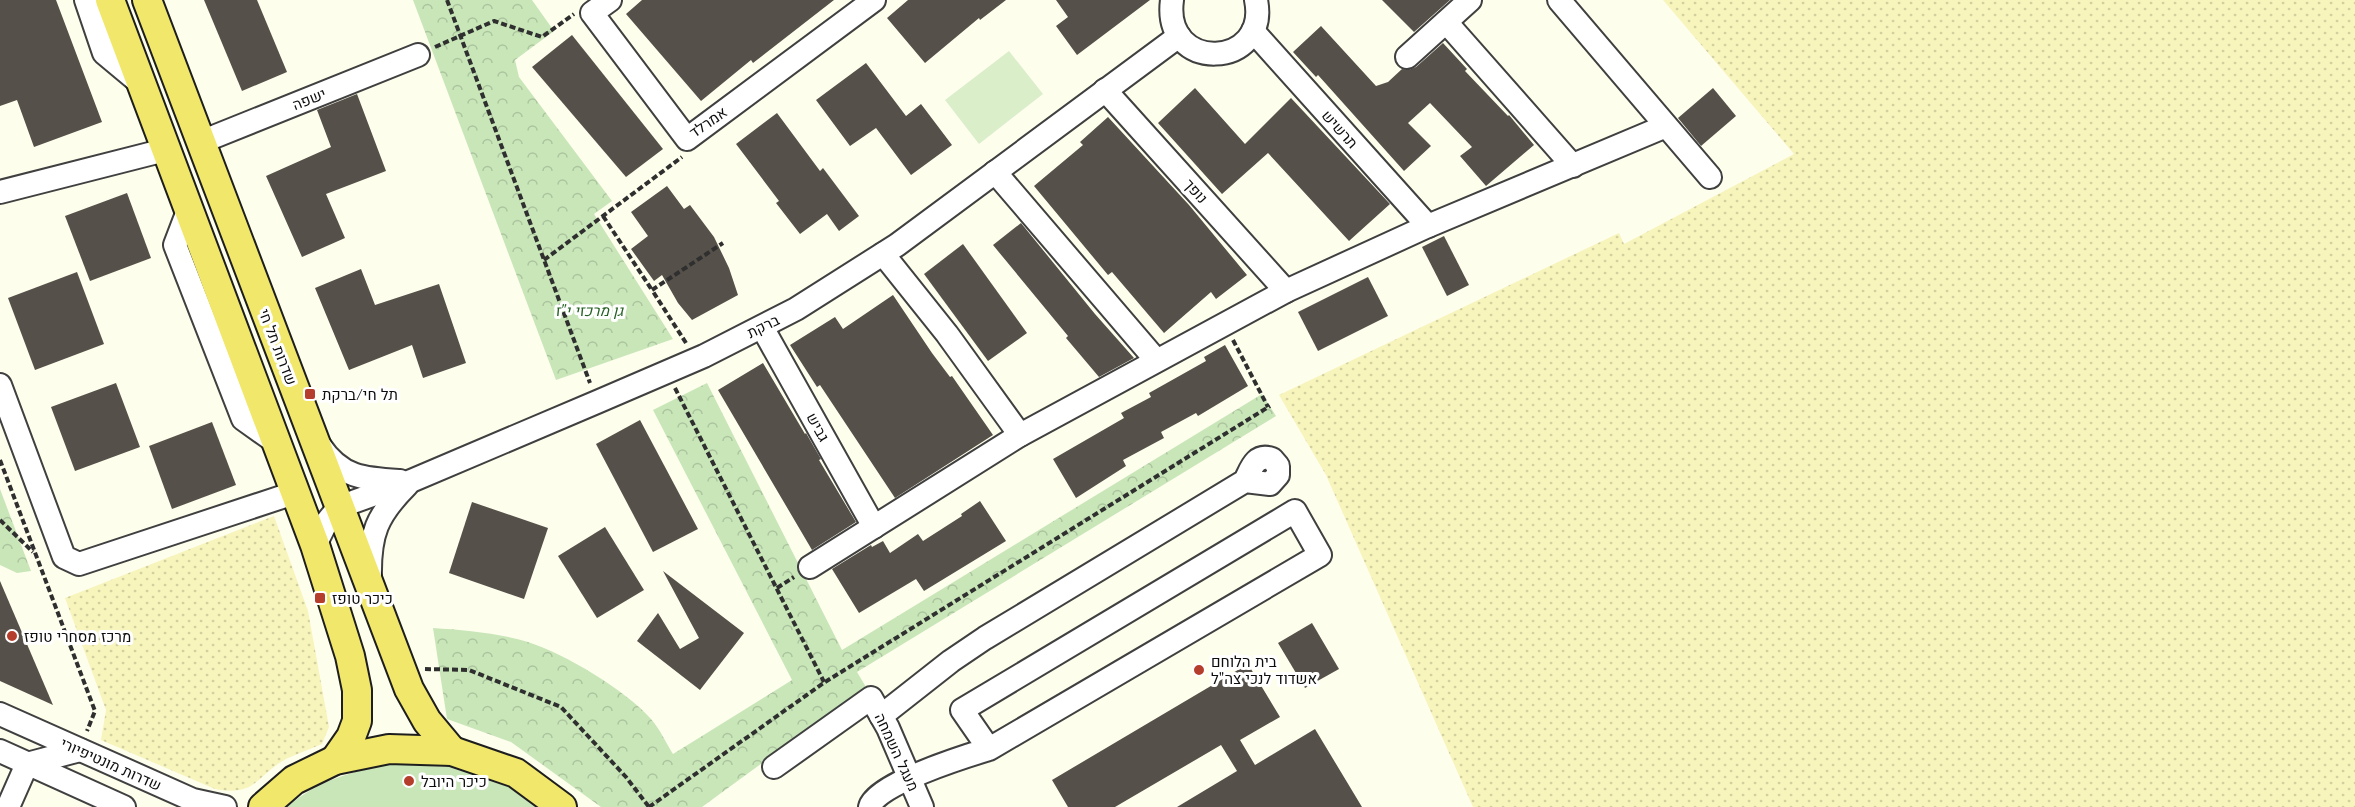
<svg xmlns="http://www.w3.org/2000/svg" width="2355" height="807" font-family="'Libre Baskerville',Heebo,serif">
<defs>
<pattern id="sand-dots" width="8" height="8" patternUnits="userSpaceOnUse" patternTransform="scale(1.5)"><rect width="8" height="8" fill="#f7f4bc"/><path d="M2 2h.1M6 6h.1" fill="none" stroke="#d3d0a0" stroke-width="1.8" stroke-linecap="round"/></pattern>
<pattern id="park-crowns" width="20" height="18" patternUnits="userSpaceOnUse" patternTransform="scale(1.5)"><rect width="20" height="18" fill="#c9e6b9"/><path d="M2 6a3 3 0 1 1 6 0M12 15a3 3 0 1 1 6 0" fill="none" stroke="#abc49e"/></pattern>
</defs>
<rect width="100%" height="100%" fill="#fefeed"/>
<!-- grass -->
<path fill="#c9e6b9" d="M 390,764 L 449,767 L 509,787 L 535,807 L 287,807 C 320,779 349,773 390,764 Z"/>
<!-- sand -->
<g fill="url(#sand-dots)">
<path d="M 1663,0 L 2355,0 L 2355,807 L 1473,807 L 1326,475 L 1279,395 L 1619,233 L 1624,244 L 1794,154 Z"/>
<path d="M 274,516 L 308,611 L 329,727 L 322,744 C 310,749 297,754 286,759 C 255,776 257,797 215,789 L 101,740 L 106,710 L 65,598 Z"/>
</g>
<!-- park -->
<g fill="url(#park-crowns)">
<path d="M 413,0 L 532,0 L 554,31 L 515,60 L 519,77 L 612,201 L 594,214 L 673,339 L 556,380 Z"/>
<path d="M 707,383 L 842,650 L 1262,394 L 1276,416 L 857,672 L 866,687 L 702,807 L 601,807 L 511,742 L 447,719 L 433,628 C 464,630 498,633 528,642 C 567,655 624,689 651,719 C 660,729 666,743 673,754 L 792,680 L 653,410 Z"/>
<path d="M 0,489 L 31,571 L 17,573 L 0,565 Z"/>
</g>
<!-- pitch -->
<path fill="#dbeeca" d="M 1009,51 L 1043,94 L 979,144 L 945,100 Z"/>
<!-- building -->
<g fill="#555049">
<path d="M 0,0 L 56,0 L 102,122 L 34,147 L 17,100 L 0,106 Z"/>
<path d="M 204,0 L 257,0 L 287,72 L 242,91 Z"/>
<path d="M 642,0 L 834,0 L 753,63 L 751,60 L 701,101 L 626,14 Z"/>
<path d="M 908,0 L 1006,0 L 980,20 L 979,18 L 925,63 L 887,18 Z"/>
<path d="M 1056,0 L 1150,0 L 1077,55 L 1056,26 L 1068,17 Z"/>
<path d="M 1382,0 L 1450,0 L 1414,32 Z"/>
<path d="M 1321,26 L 1376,86 L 1388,82 L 1402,69 L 1409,70 L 1416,67 L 1443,43 L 1467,69 L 1465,71 L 1508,116 L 1509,115 L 1534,145 L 1486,186 L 1460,156 L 1472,147 L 1430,103 L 1408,123 L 1431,146 L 1404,171 L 1318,75 L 1316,77 L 1293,52 Z"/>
<path d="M 572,35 L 663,149 L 626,177 L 532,67 Z"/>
<path d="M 866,63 L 906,116 L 921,104 L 952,145 L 911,175 L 876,128 L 850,146 L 816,100 Z"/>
<path d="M 1195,88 L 1245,144 L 1291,98 L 1390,204 L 1349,241 L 1268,153 L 1222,194 L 1158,123 Z"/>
<path d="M 1713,88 L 1736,116 L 1701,146 L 1678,118 Z"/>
<path d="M 357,94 L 386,171 L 326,194 L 345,238 L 302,257 L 266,176 L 331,147 L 317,110 Z"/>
<path d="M 777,113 L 820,171 L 823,168 L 859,216 L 839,231 L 827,214 L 800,234 L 776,203 L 779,201 L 736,144 Z"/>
<path d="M 1108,117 L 1189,205 L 1247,275 L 1216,299 L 1211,292 L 1164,333 L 1112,272 L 1108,275 L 1034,186 L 1083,145 L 1080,142 Z"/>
<path d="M 667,186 L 684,209 L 690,205 L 714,237 L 729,268 L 738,295 L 692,320 L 678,303 L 662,275 L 654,281 L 631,249 L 648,236 L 631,212 Z"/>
<path d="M 127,193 L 151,258 L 90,281 L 65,216 Z"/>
<path d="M 1021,223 L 1095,314 L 1134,358 L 1099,377 L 1066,338 L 1068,336 L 993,245 Z"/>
<path d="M 1444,236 L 1469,285 L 1447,296 L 1422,247 Z"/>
<path d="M 963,244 L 1027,333 L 988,361 L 924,274 Z"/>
<path d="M 361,269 L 375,305 L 439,284 L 466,363 L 423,378 L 412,345 L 349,370 L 315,288 Z"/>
<path d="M 77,272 L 104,344 L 35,370 L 8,298 Z"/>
<path d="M 1368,277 L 1388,316 L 1318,351 L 1298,312 Z"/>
<path d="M 893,295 L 932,353 L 950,377 L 952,376 L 993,435 L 895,498 L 820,385 L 817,387 L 790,345 L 835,317 L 843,329 Z"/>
<path d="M 1225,345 L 1248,386 L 1198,416 L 1196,413 L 1161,432 L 1164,438 L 1123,460 L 1126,466 L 1076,498 L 1053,459 L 1124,418 L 1121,413 L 1151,397 L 1149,393 L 1206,361 L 1204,357 Z"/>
<path d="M 763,363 L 805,434 L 806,433 L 821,459 L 819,460 L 856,522 L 812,550 L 718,390 Z"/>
<path d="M 116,383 L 140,447 L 75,471 L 51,407 Z"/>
<path d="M 640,420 L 698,529 L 653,552 L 596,444 Z"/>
<path d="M 212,422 L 236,485 L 172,509 L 149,446 Z"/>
<path d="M 980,501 L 1006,541 L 924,591 L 916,579 L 859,613 L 832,569 L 871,545 L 872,547 L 883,541 L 890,553 L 918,534 L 923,541 L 962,516 L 961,514 Z"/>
<path d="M 472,502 L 548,528 L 524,599 L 449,573 Z"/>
<path d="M 605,527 L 644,590 L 597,618 L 558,556 Z"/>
<path d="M 663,571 L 744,633 L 700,690 L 637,641 L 658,613 L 680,649 L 699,638 Z"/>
<path d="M 0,581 L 53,705 L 0,681 Z"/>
<path d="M 1312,623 L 1339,669 L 1305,688 L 1278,643 Z"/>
<path d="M 1248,664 L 1280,717 L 1240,740 L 1255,765 L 1315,729 L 1362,807 L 1177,807 L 1237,771 L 1221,745 L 1115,807 L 1068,807 L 1052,780 Z"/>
</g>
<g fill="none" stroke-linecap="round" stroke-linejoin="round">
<defs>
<g id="minor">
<path d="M 86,0 L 104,53 L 140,83"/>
<path d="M 610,0 L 592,13 L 687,139 L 874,0"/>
<path d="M 1172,0 C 1162,74 1270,69 1256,0"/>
<path d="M 1559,0 L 1710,177"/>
<path d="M 1446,22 L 1573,166"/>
<path d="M 1253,31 L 1428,226"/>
<path d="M 1407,57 L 1470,0"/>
<path d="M 1105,90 L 1286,291"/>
<path d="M 201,142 L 418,55"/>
<path d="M 995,172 L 1156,360"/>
<path d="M 0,192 L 165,150"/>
<path d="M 188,211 L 175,245 L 243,419 L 274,441"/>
<path d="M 883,254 L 947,334 L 1020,435"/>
<path d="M 762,327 L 874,527"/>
<path d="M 0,385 L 64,557 L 79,564 L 294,493"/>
<path d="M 320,446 C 341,478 365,479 400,481"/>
<path d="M 315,545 L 326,523 L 339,507 L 411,481 L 597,402 L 704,356 L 796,309 L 897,245 L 1179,36"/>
<path d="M 810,567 L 1020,435 L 1286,291 L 1428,226 L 1666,126"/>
<path d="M 370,578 C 369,534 377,515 407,485"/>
<path d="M 0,714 L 193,800 L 225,807"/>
<path d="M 881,716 L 951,661 L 985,638 L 1245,481 C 1251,469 1255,453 1272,459 L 1278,466 L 1278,475 L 1270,484 L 1245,481"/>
<path d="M 0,751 L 124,807"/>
<path d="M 774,767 L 871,698 L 888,728 L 922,807"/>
<path d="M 8,807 L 27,764 L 80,750"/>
<path d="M 870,807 C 875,784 966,756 989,749 L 1320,555 L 1295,511 L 962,710 L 989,749"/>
</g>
<g id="major">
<path d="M 110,0 L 315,545 L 350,656 L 357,690 L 357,721 L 351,737 L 335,760"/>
<path d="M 147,0 L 409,689 L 427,721 L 452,751"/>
<path d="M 263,807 L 294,780 L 335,760 L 389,749 L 452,751 L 516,773 L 562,807"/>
</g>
</defs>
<!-- minor casing -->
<use href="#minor" stroke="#404040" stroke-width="26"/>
<!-- major casing -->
<use href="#major" stroke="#1e1e1e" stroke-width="32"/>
<!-- path -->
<g stroke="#2f2f2f" stroke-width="4" stroke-dasharray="6 3" stroke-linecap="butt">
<path d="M 447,0 L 590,383"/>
<path d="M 435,47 L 494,21 L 542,37 L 574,14"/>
<path d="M 603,216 L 652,290"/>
<path d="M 544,260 L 682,157"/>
<path d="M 1233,340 L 1268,407"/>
<path d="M 686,343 L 652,290 L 723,243"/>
<path d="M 675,388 L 824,682"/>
<path d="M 0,460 L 95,711 L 87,731"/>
<path d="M 0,520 L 33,552"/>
<path d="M 777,588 L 794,577"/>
<path d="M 425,669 L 469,670 L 561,707 L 626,777 L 649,807"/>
<path d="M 649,807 L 825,682 L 1270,406"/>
</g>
<!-- minor -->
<use href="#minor" stroke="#fff" stroke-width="22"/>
<!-- major -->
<use href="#major" stroke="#f1e76a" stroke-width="28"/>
</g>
<!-- markers -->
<g fill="#b53d2c" stroke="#fff" stroke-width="2">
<rect x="304" y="388" width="12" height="12" rx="3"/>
<rect x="314" y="592" width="12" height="12" rx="3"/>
<circle cx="12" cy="636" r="6"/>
<circle cx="1199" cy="670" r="6"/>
<circle cx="409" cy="781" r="6"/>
</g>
<g text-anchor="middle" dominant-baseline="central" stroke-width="6" stroke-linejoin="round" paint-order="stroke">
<!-- street labels -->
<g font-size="15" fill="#0d0d0d" stroke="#fff">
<text transform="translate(309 99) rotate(-22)">ישפה</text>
<text transform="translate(708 122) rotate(-35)">אמרלד</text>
<text transform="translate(1340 129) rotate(48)">תרשיש</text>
<text transform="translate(1196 191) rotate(48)">נופך</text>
<text transform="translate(763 326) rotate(-26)">ברקת</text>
<text transform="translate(278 347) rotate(69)">שדרות תל חי</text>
<text transform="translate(818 427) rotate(61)">גביש</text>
<text transform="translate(897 752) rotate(65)">מעגל השמחה</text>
<text transform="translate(111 764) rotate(24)">שדרות מונטיפיורי</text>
</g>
<!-- park labels -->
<g font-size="15" font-style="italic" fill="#236021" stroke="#fff">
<text x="589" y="310">גן מרכזי י"ז</text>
</g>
<!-- poi labels -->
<g font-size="15" fill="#0d0d0d" stroke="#fff" text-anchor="start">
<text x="322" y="394">תל חי/ברקת</text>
<text x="332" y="598">כיכר טופז</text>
<text x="24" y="636">מרכז מסחרי טופז</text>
<text x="1211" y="661">בית הלוחם<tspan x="1211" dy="17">אשדוד לנכי צה"ל</tspan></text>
<text x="421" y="781">כיכר היובל</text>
</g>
</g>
</svg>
